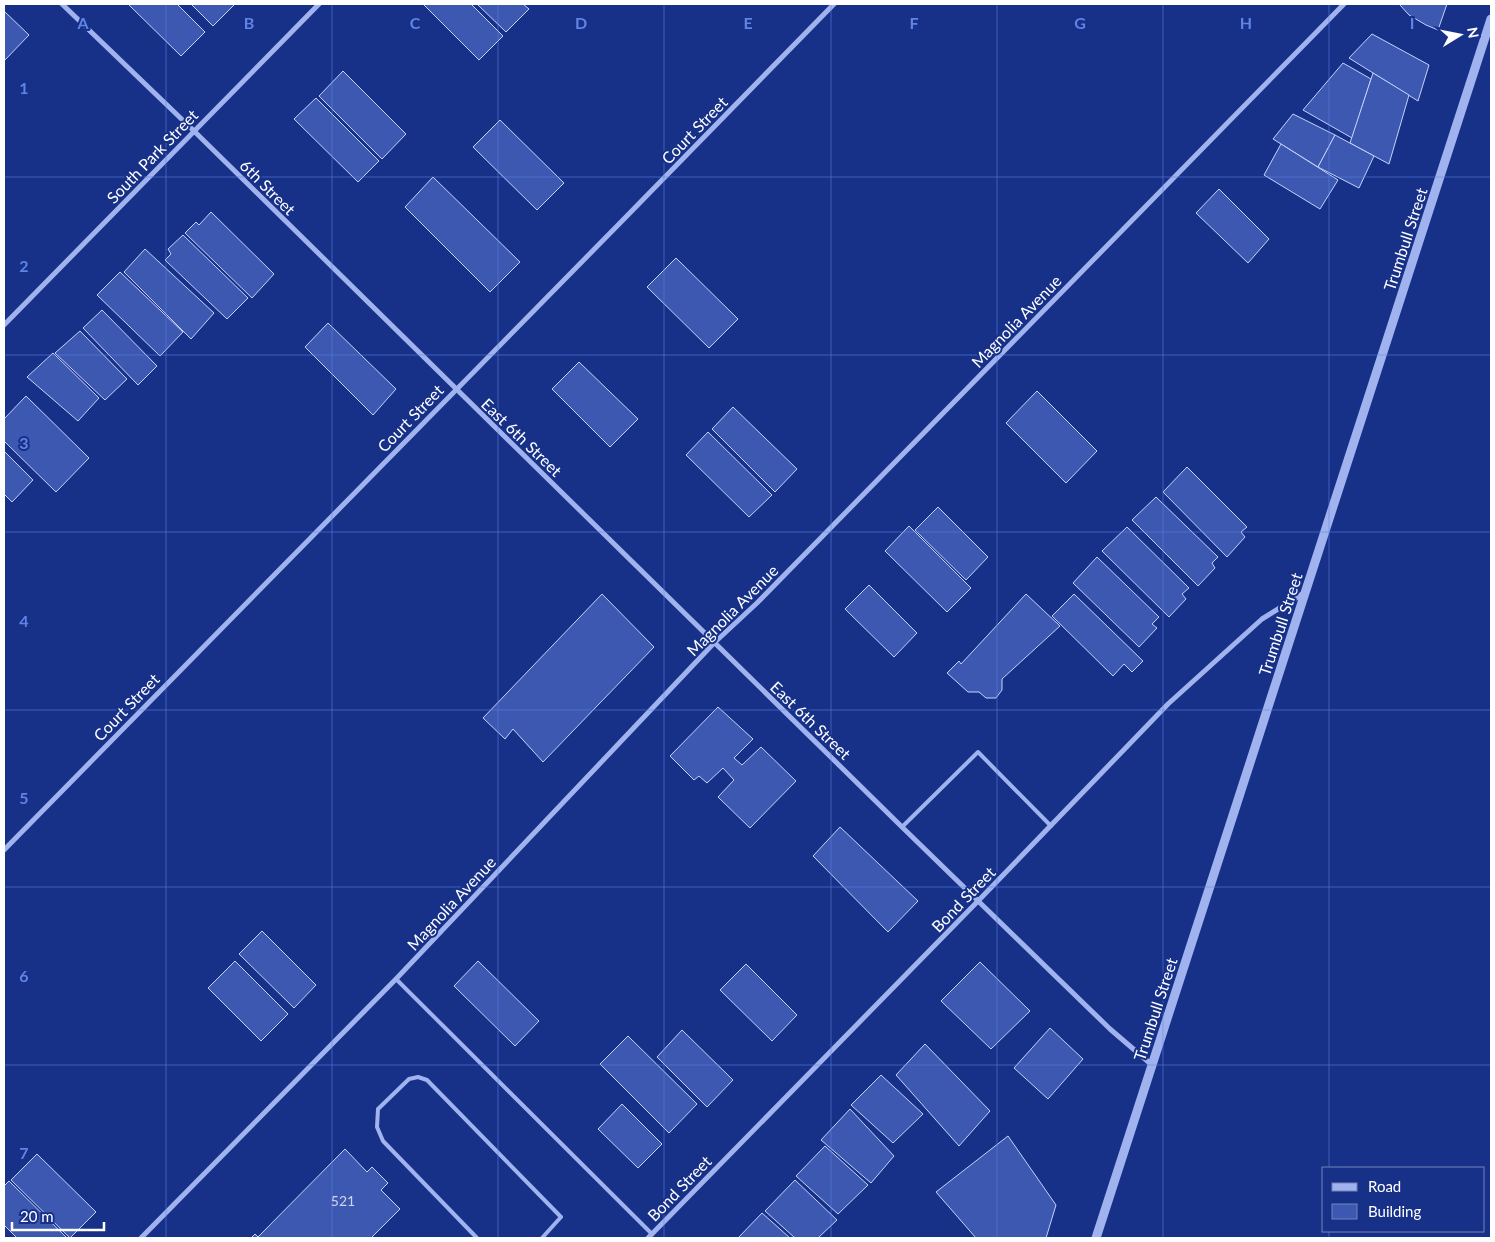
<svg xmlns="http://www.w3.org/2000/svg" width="1495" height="1242" font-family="Lato,sans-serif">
<rect width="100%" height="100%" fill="#173189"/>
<!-- building -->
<g fill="#3c58b1" stroke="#c5d2fa">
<path d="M 128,4 L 177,4 L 205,32 L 181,56 Z"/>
<path d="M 191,4 L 235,4 L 213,26 Z"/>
<path d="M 423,4 L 471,4 L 503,36 L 479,60 Z"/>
<path d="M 477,4 L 523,4 L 529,9 L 506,32 Z"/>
<path d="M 1402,4 L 1447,4 L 1438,30 L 1426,25 L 1409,15 L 1400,5 Z"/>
<path d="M 4,11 L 29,35 L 4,61 Z"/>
<path d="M 1372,34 L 1429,65 L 1418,101 L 1349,58 Z"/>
<path d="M 1343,63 L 1371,79 L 1352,138 L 1303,110 Z"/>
<path d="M 343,71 L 406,134 L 382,159 L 319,96 Z"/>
<path d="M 1373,73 L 1409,95 L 1389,164 L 1350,143 Z"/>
<path d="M 316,98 L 379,161 L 358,182 L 294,119 Z"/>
<path d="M 1293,114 L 1335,135 L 1318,167 L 1273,139 Z"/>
<path d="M 500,120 L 564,183 L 537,210 L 473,147 Z"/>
<path d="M 1335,135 L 1374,156 L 1359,188 L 1318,167 Z"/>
<path d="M 1281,144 L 1338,180 L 1320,209 L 1264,175 Z"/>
<path d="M 433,177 L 520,262 L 490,292 L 405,207 Z"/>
<path d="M 1219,189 L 1269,239 L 1248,263 L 1196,213 Z"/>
<path d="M 211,212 L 274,274 L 252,298 L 185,233 L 196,222 L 199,225 Z"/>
<path d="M 183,235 L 248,298 L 227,319 L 165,260 L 171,254 L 168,249 Z"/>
<path d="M 145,249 L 214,313 L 191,339 L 124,272 Z"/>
<path d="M 676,258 L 738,319 L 709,348 L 647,287 Z"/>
<path d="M 120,272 L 183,332 L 160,356 L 97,295 Z"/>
<path d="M 102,310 L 157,366 L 138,385 L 83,328 Z"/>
<path d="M 328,323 L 396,389 L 373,415 L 305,347 Z"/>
<path d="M 80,331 L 127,379 L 105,400 L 55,353 Z"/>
<path d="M 53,353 L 99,398 L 78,421 L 27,377 Z"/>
<path d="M 579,362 L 638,419 L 610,447 L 552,389 Z"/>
<path d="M 1037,391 L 1097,451 L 1066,483 L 1006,423 Z"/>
<path d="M 26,396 L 89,458 L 56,492 L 4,441 L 4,419 Z"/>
<path d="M 733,407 L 797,469 L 775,492 L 712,429 Z"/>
<path d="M 708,432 L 772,495 L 749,517 L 686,455 Z"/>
<path d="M 4,451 L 33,480 L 12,502 L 4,494 Z"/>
<path d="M 1187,467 L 1247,527 L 1241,532 L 1245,537 L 1227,557 L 1163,492 Z"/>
<path d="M 1156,497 L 1218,557 L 1212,563 L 1215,568 L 1198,586 L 1132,520 Z"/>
<path d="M 938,507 L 988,557 L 966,580 L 915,530 Z"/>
<path d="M 909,526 L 971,588 L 947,612 L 885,551 Z"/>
<path d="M 1127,527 L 1189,588 L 1182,594 L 1186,599 L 1169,617 L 1102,551 Z"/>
<path d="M 1097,557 L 1159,617 L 1152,624 L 1157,628 L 1139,647 L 1073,583 Z"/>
<path d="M 869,585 L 917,633 L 894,657 L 845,609 Z"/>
<path d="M 602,594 L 654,647 L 543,762 L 513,729 L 505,739 L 483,718 Z"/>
<path d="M 1026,594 L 1060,626 L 1002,679 L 1002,690 L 996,698 L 986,698 L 979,692 L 968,692 L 947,673 L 959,661 L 961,664 Z"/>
<path d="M 1074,594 L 1143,661 L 1132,672 L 1124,664 L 1113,676 L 1052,616 Z"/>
<path d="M 718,707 L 753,739 L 734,758 L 742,765 L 761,747 L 796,781 L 750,828 L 718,797 L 734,780 L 723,768 L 707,783 L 699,776 L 694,780 L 670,756 Z"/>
<path d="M 840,827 L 918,901 L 888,932 L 813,856 Z"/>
<path d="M 262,931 L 316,985 L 294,1008 L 239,954 Z"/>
<path d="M 235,961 L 288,1014 L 261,1041 L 208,988 Z"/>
<path d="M 478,961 L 539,1021 L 515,1046 L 454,986 Z"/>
<path d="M 980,962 L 1030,1011 L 991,1049 L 941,1001 Z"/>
<path d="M 746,964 L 797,1015 L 772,1041 L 720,990 Z"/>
<path d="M 1050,1028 L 1083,1059 L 1048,1099 L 1014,1068 Z"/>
<path d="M 682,1030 L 733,1080 L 707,1107 L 657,1057 Z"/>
<path d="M 628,1036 L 697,1104 L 669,1133 L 600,1064 Z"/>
<path d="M 925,1044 L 990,1111 L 959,1146 L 896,1075 Z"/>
<path d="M 881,1075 L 923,1114 L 893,1143 L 851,1105 Z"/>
<path d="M 622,1104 L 662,1144 L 638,1168 L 598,1129 Z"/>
<path d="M 850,1109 L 894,1156 L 871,1183 L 821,1140 Z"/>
<path d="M 1008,1136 L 1056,1205 L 1046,1238 L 976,1238 L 936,1192 Z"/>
<path d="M 825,1146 L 868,1185 L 838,1214 L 796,1176 Z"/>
<path d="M 345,1149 L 367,1172 L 372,1167 L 388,1183 L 381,1190 L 400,1209 L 371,1238 L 251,1238 L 255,1234 L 258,1237 Z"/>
<path d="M 37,1154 L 96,1212 L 70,1238 L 11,1180 Z"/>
<path d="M 795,1180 L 837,1220 L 818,1238 L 795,1238 L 765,1211 Z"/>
<path d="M 9,1181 L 67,1238 L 17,1238 L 4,1225 L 4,1186 Z"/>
<path d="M 762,1213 L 790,1238 L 738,1238 Z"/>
</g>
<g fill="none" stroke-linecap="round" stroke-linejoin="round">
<!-- service -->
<g stroke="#a0b3ee" stroke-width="4">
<path d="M 902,827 L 978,752 L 1051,826"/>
<path d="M 396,979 L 652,1234"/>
<path d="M 477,1238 L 383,1141 L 377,1127 L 378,1109 L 409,1079 L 418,1077 L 427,1080 L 561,1217 L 542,1238"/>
</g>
<!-- minor -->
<g stroke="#a0b3ee" stroke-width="5">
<path d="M 62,4 L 194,131 L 902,827 L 1110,1029 L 1152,1065"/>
<path d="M 4,325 L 319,4"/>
<path d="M 4,850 L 621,222 L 834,4"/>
<path d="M 141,1238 L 396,979 L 714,643 L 757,603 L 1344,4"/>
<path d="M 648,1238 L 979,900 L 1168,704 L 1262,619 L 1304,593"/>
</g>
<!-- tertiary -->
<path stroke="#a0b3ee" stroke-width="9" d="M 1096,1238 L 1491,19"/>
</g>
<!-- grid -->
<path fill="none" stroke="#6183e4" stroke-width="1" stroke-opacity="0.55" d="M 166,4 L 166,1238M 332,4 L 332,1238M 498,4 L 498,1238M 664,4 L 664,1238M 831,4 L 831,1238M 997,4 L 997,1238M 1163,4 L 1163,1238M 1329,4 L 1329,1168M 4,177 L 1491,177M 4,355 L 1491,355M 4,532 L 1491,532M 4,710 L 1491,710M 4,887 L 1491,887M 4,1065 L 1491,1065M 1329,1231 L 1329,1238"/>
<g text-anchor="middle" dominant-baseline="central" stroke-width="4" stroke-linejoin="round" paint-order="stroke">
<!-- number labels -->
<g font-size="14" fill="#ced5ec">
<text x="343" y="1200">521</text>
</g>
<!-- street labels -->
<g font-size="16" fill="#fff" stroke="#173189">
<text transform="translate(694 130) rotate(-46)">Court Street</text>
<text transform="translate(152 156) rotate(-46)">South Park Street</text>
<text transform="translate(268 187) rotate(45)">6th Street</text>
<text transform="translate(1405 239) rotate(-72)">Trumbull Street</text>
<text transform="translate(1016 321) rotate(-46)">Magnolia Avenue</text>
<text transform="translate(410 418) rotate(-46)">Court Street</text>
<text transform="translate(522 437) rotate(44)">East 6th Street</text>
<text transform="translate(732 610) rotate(-45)">Magnolia Avenue</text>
<text transform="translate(1280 624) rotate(-72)">Trumbull Street</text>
<text transform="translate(126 707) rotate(-46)">Court Street</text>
<text transform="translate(811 720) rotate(44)">East 6th Street</text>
<text transform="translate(963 899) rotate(-46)">Bond Street</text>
<text transform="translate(451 903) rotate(-47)">Magnolia Avenue</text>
<text transform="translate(1155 1009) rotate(-72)">Trumbull Street</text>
<text transform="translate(679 1188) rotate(-46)">Bond Street</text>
</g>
</g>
<g font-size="16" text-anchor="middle" font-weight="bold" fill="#6183e4" stroke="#173189" stroke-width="4" stroke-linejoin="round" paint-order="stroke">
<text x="83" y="29">A</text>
<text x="249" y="29">B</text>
<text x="415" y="29">C</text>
<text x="581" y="29">D</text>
<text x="748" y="29">E</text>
<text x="914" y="29">F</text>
<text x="1080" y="29">G</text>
<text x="1246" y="29">H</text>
<text x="1412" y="29">I</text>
<text x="24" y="94">1</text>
<text x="24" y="272">2</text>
<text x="24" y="449">3</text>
<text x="24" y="627">4</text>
<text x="24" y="804">5</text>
<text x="24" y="982">6</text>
<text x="24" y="1159">7</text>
</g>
<!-- border -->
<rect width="1495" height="1242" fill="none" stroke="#ffffff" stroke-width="10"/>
<!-- legend -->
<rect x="1322" y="1167" width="162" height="65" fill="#173189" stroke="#7483b8"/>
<rect x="1332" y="1183" width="25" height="8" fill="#a0b3ee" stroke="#7483b8"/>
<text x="1368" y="1192" font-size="15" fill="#ffffff">Road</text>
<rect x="1332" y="1204" width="25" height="15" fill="#3c58b1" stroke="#7483b8"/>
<text x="1368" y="1217" font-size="15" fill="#ffffff">Building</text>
<!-- north arrow -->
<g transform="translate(1460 35) rotate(80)" stroke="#173189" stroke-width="4" paint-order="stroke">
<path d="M0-4L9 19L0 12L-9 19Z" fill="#ffffff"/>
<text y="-8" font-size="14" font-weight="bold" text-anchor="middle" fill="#ffffff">N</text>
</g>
<!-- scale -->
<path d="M12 1222v8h92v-8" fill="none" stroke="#ffffff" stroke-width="2.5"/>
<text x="20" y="1222" font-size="15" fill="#ffffff" stroke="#173189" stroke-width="4" paint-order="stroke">20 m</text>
</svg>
